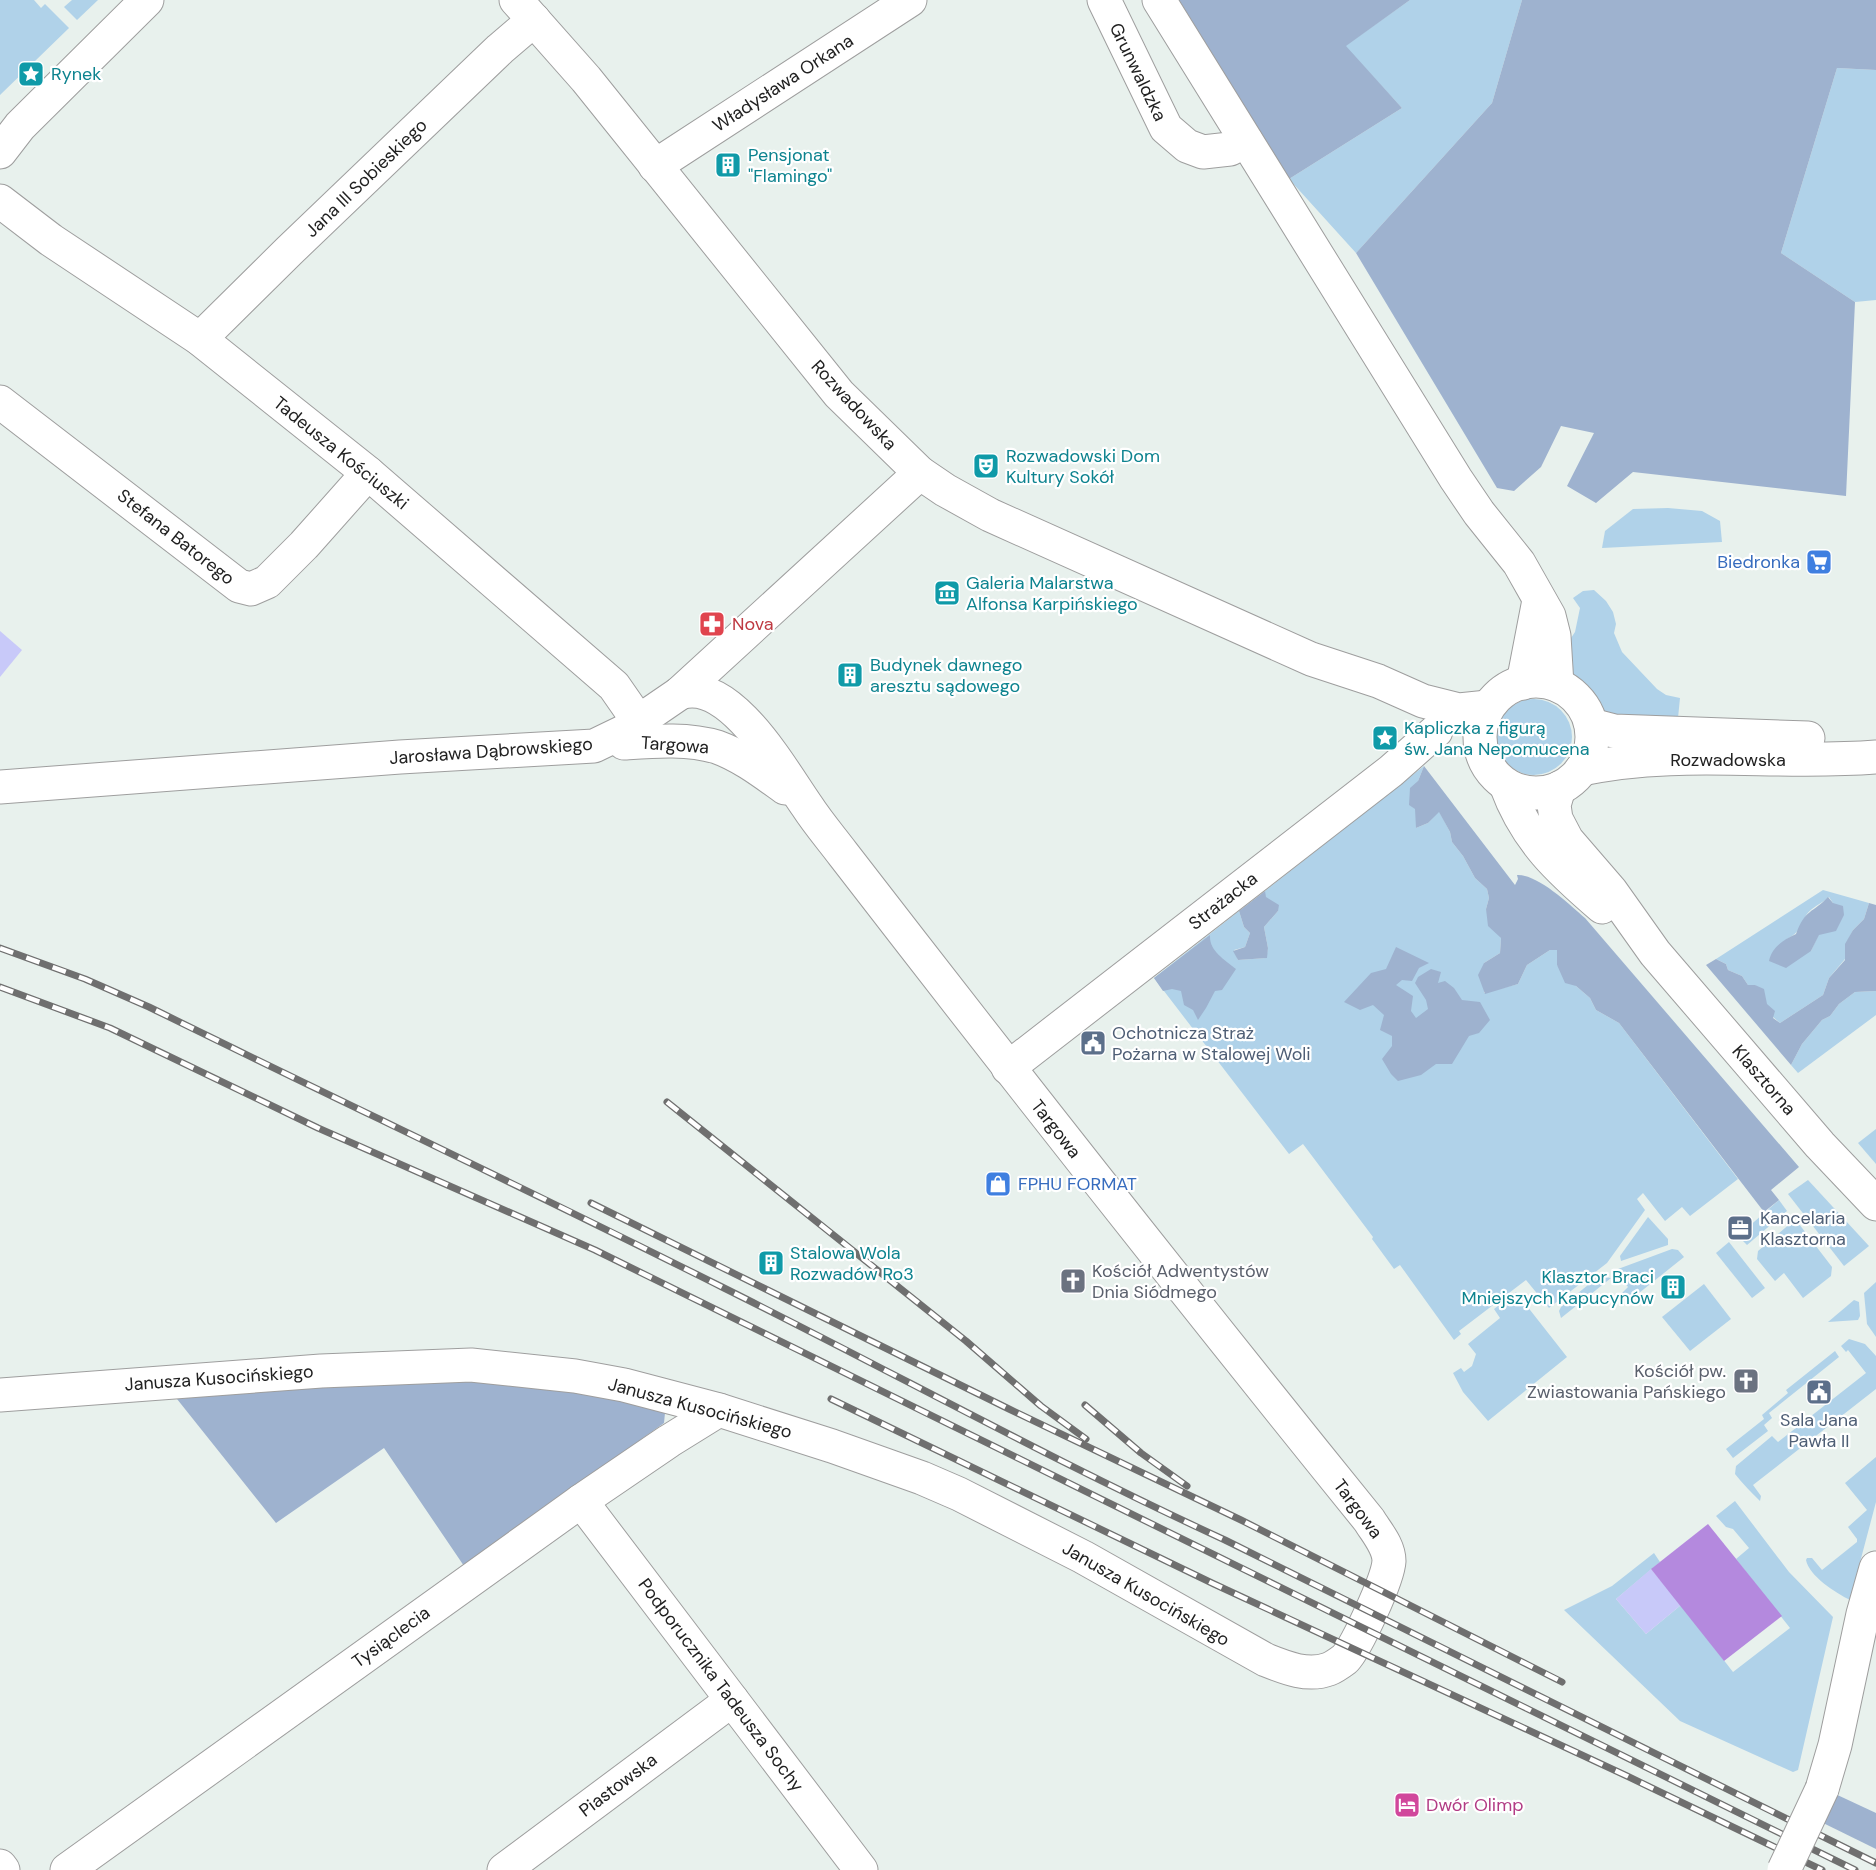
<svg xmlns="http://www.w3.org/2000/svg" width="1876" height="1870" font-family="'DM Sans',sans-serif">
<rect width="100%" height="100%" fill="#e8f1ed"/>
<!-- grass -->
<g fill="#b0d2e9" fill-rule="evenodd">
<path d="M 0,0 L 34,0 L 41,8 L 45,4 L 69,28 L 0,95 Z"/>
<path d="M 72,0 L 98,0 L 77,20 L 64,7 Z"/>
<path d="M 1410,0 L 1522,0 L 1492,103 L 1356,253 L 1289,179 L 1402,108 L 1345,46 Z"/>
<path d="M 1837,68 L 1876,70 L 1876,300 L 1855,302 L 1781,253 Z"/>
<path d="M 1668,508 L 1702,511 L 1720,521 L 1722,542 L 1602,548 L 1605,531 L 1633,509 Z"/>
<path d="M 1594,590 L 1606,601 L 1613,612 L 1616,624 L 1614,633 L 1622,652 L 1657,689 L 1666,695 L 1680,698 L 1678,718 L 1606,715 L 1587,698 L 1568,676 L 1563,650 L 1575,632 L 1580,608 L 1573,598 L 1583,591 Z"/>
<circle cx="1534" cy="737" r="38"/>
<path d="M 1424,766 L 1418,781 L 1416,828 L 1428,823 L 1439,811 L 1450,832 L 1452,842 L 1463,856 L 1475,878 L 1487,889 L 1489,898 L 1486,909 L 1501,938 L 1500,953 L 1484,963 L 1484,993 L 1518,984 L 1527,965 L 1550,950 L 1558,949 L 1557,965 L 1576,986 L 1590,998 L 1596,1010 L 1619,1023 L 1738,1179 L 1690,1216 L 1682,1207 L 1665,1221 L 1643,1193 L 1637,1199 L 1645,1210 L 1607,1263 L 1549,1308 L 1526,1280 L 1459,1331 L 1461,1334 L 1454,1340 L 1400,1265 L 1394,1269 L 1372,1239 L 1373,1237 L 1303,1144 L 1289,1154 L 1154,978 L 1239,911 L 1244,927 L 1250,933 L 1245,947 L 1234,950 L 1238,960 L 1266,958 L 1268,948 L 1264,927 L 1278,911 L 1265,897 L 1265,891 Z"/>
<path d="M 1823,890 L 1869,903 L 1864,919 L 1853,930 L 1846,944 L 1845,959 L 1829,978 L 1823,995 L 1780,1023 L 1773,1017 L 1755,985 L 1748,985 L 1742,976 L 1728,970 L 1726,964 L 1716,959 ZM 1829,897 L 1833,903 L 1811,951 L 1787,939 C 1805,930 1800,918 1812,909 C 1818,904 1824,902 1829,897 Z"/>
<path d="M 1876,991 L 1876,1015 L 1798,1073 L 1791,1065 L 1802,1044 L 1822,1020 L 1830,1016 L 1839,1004 L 1855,992 Z"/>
<path d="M 1876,1129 L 1876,1164 L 1858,1143 Z"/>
<path d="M 1808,1180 L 1869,1246 L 1844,1266 L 1788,1194 Z"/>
<path d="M 1779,1200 L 1787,1211 L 1747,1245 L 1738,1236 Z"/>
<path d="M 1648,1217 L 1668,1239 L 1668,1245 L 1621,1261 L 1620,1256 Z"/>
<path d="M 1792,1222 L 1799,1224 L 1832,1267 L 1831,1276 L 1803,1298 L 1784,1273 L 1775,1281 L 1757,1259 L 1758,1251 Z"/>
<path d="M 1729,1242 L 1765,1288 L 1752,1298 L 1716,1253 Z"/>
<path d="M 1672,1249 L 1678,1250 L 1684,1257 L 1629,1301 L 1622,1293 L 1628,1287 L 1617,1273 L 1618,1269 Z"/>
<path d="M 1599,1276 L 1611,1278 L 1561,1318 L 1559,1311 L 1561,1307 Z"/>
<path d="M 1876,1282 L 1876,1337 L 1867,1324 L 1864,1293 Z"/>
<path d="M 1704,1284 L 1731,1319 L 1690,1351 L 1662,1317 Z"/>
<path d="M 1516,1292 L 1567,1357 L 1488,1421 L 1463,1392 L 1453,1373 L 1461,1368 L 1464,1372 L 1472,1366 L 1476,1354 L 1468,1344 L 1500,1318 L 1494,1309 Z"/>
<path d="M 1854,1300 L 1859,1302 L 1860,1316 L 1858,1320 L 1828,1322 Z"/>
<path d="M 1849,1339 L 1865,1344 L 1876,1356 L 1876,1389 L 1753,1485 L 1761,1496 L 1760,1501 C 1751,1492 1743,1484 1735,1474 L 1736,1466 L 1772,1436 L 1778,1442 L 1866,1373 L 1848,1350 L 1846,1352 L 1841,1346 Z"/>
<path d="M 1835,1351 L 1839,1357 L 1769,1413 L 1772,1418 L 1764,1425 L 1768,1431 L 1733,1458 L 1726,1449 L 1764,1419 L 1762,1415 L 1788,1393 L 1786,1390 Z"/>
<path d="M 1876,1457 L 1876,1502 L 1850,1600 C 1836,1593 1809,1576 1806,1560 L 1807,1558 L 1812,1558 L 1822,1570 L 1857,1542 L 1857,1539 L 1848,1527 L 1867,1510 L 1845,1483 Z"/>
<path d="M 1735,1501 L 1789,1572 L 1833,1617 L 1798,1770 L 1793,1772 L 1680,1721 L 1564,1610 L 1612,1586 L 1654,1553 L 1660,1562 L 1616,1599 L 1646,1634 L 1681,1605 L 1733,1672 L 1790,1628 L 1736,1559 L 1749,1548 L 1733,1529 L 1726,1527 L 1716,1516 Z"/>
</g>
<!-- forest -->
<g fill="#9eb2cf">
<path d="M 1179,0 L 1410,0 L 1346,46 L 1402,108 L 1289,179 Z"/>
<path d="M 1522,0 L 1876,0 L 1876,70 L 1837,68 L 1781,253 L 1855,302 L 1846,496 L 1633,472 L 1596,503 L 1567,486 L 1594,433 L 1561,426 L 1541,467 L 1514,491 L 1497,488 L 1356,253 L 1492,103 Z"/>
<path d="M 1424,766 L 1515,885 L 1518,879 L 1517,875 C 1538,874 1570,905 1585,918 L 1799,1167 L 1771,1190 L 1779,1200 L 1764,1212 L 1619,1023 L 1596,1010 L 1590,998 L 1576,986 L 1565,983 L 1557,965 L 1557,950 L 1550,950 L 1527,965 L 1518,984 L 1485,994 L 1478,975 L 1484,963 L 1500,953 L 1501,938 L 1488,926 L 1486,909 L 1489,898 L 1487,889 L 1475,878 L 1463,856 L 1452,842 L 1450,832 L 1439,812 L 1428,823 L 1416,828 L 1415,809 L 1409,805 L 1410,788 L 1418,781 Z"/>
<path d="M 1265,891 L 1266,897 L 1279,905 L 1278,911 L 1264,927 L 1268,948 L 1267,958 L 1238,960 L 1233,951 L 1245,947 L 1250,933 L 1244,927 L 1239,911 Z"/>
<path d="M 1828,897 L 1833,903 L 1843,906 L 1844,915 L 1836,931 L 1819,935 L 1811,951 L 1786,968 L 1769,961 C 1772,947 1783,940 1796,934 C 1805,909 1813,913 1828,897 Z"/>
<path d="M 1869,903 L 1876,905 L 1876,991 L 1855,992 L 1839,1004 L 1830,1016 L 1822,1020 L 1802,1044 L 1791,1065 L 1706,965 L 1716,959 L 1726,964 L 1728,970 L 1742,976 L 1748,985 L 1755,985 L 1764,989 L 1767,1004 L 1775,1011 L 1773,1018 L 1780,1023 L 1823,995 L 1829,978 L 1845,960 L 1845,944 L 1853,930 L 1864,919 Z"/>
<path d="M 1210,935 C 1209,951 1224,959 1236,969 L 1222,990 L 1215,991 L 1206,1008 L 1198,1020 L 1193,1010 L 1184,1005 L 1181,991 L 1172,989 L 1163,991 L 1154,978 Z"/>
<path d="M 1396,947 L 1429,963 L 1419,968 L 1412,981 L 1402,980 L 1396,985 L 1413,996 L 1411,1011 L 1416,1018 L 1428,1009 L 1426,1000 L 1415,983 L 1418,977 L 1431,969 L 1441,972 L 1438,983 L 1445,981 L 1454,988 L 1462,1000 L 1480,1002 L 1490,1020 L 1479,1033 L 1469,1036 L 1452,1064 L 1436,1064 L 1421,1075 L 1398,1081 L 1391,1074 L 1382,1059 L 1392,1046 L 1392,1036 L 1380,1030 L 1384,1015 L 1373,1005 L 1360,1010 L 1344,1002 L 1371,973 L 1386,969 Z"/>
<path d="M 487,1381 C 540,1388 618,1391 665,1413 L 664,1423 L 464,1566 L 384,1448 L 276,1523 L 177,1399 L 342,1383 Z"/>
<path d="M 1831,1792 L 1876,1813 L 1876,1849 L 1817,1820 Z"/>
</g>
<!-- park -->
<g fill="#c8c9f9">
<path d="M 0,631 L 22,650 L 0,677 Z"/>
<path d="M 1651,1569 L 1681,1605 L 1646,1634 L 1616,1599 Z"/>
</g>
<!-- pitch -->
<path fill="#b489de" d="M 1708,1524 L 1782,1616 L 1724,1661 L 1651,1569 Z"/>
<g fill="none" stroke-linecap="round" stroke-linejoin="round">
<defs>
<g id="minor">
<path d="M 516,0 L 586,79 L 839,394 L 920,473 L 945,490 L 990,515 L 1311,659 L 1378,681 L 1423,701 L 1459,710 L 1488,707"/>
<path d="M 1104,0 L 1166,128 L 1187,146 L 1203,152 L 1230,149 L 1246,141"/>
<path d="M 1159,0 L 1456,479 L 1479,513 L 1519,563 L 1549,616 L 1554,636 L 1557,685"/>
<path d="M 0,152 L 20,126 L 147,0"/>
<path d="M 655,166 L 910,0"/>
<path d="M 0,201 L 51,240 L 200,339 L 368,473 L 614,686 L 639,722 L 645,741"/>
<path d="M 200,339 L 289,251 L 500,49 L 534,20"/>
<path d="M 0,402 L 239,586 L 251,589 L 267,582 L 304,545 L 368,473"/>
<circle cx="1536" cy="737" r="56"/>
<path d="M 1523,683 L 1539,600"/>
<path d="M 1591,725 L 1614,731 L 1808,738"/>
<path d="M 624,743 C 653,741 688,738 717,747 C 742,756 764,773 785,788"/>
<path d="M 1582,769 C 1678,748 1778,765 1876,757"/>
<path d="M 1506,785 C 1526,840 1559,870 1602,907"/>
<path d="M 0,787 L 400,757 L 594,746 L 623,732 L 680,693 L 920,473"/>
<path d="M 1559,788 L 1554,805 L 1556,819 L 1567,840 L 1611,891 L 1655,953 L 1820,1145 L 1876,1204"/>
<path d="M 1008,1068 L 1391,771 L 1436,731"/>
<path d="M 0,1395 L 321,1371 L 471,1365 L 575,1376 L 624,1385 L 719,1410 L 832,1446 L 922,1478 L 959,1494 L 1083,1557 L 1266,1660 C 1286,1668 1308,1677 1329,1669 C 1334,1667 1341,1662 1345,1659 C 1357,1646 1388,1579 1389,1561 C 1389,1546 1377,1533 1369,1520 C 1191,1300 1016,1078 843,854 C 831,838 818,823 807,806 C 783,772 730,676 680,693"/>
<path d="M 581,1501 L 861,1870"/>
<path d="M 1822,1789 L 1835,1745 L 1863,1614 L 1876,1568"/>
<path d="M 0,1866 L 3,1870"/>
<path d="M 67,1870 L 581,1501 L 669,1441 L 719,1410"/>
<path d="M 504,1870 L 732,1700"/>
</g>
</defs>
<!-- minor casing -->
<use href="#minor" stroke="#9e9e9e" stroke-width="35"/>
<!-- minor -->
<use href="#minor" stroke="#fff" stroke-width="33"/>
<defs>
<g id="rail">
<path d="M 0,948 L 85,979 L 149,1007 C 340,1101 533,1192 724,1288 C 891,1371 1055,1462 1225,1540 L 1876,1863"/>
<path d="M 0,987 L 110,1028 L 318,1128 L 595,1250 L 1855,1870"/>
<path d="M 667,1102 L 966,1341 L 1041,1406 L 1086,1439"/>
<path d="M 591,1203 L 1009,1409 L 1241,1520 L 1562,1682"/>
<path d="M 831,1399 L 1214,1584 L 1627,1776 L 1822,1870"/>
<path d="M 1085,1405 L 1141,1453 L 1187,1486"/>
</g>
</defs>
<!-- rail casing -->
<use href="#rail" stroke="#6f6f6f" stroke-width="7"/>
<!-- rail -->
<use href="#rail" stroke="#fff" stroke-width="4.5" stroke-dasharray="14" stroke-linecap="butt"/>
<defs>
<path id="minor-bridge" d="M 1784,1870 L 1822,1789"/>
</defs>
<!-- minor-bridge casing -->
<use href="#minor-bridge" stroke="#9e9e9e" stroke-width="35" stroke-linecap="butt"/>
<!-- minor-bridge -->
<use href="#minor-bridge" stroke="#fff" stroke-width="33"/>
</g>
<!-- icons -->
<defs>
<symbol id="sight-square" viewBox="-11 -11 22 22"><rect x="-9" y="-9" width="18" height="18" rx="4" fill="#0f9aa8" stroke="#fff"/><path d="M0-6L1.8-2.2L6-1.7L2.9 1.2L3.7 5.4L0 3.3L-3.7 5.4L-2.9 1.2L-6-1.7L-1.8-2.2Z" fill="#fff"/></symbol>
<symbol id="building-square" viewBox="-11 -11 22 22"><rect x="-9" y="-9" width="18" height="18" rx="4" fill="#0f9aa8" stroke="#fff"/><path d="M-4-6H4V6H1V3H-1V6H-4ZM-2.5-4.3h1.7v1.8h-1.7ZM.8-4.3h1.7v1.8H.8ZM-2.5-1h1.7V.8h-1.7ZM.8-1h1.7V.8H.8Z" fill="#fff"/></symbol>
<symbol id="theatre-square" viewBox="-11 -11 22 22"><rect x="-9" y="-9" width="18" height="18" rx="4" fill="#0f9aa8" stroke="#fff"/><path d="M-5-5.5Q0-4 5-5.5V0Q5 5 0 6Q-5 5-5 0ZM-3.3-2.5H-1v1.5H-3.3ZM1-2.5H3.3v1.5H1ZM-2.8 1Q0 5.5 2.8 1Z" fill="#fff"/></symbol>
<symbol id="supermarket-square" viewBox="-11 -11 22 22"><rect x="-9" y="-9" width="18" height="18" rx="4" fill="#3f7fe0" stroke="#fff"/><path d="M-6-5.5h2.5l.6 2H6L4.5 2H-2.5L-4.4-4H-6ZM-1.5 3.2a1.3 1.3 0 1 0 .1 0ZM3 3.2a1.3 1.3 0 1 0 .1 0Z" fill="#fff"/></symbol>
<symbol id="museum-square" viewBox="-11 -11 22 22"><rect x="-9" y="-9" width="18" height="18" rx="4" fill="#0f9aa8" stroke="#fff"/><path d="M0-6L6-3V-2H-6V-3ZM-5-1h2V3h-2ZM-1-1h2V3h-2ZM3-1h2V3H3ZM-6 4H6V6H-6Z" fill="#fff"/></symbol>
<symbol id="pharmacy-square" viewBox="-11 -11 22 22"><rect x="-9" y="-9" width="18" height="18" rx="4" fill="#e0444e" stroke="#fff"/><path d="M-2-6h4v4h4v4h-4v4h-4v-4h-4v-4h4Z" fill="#fff"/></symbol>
<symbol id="civic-square" viewBox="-11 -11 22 22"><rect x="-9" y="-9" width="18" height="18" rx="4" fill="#5c6f8a" stroke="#fff"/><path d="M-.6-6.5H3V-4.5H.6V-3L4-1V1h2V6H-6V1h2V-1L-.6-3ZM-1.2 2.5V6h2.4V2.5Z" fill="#fff"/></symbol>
<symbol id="shop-square" viewBox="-11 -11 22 22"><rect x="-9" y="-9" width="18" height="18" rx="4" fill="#3f7fe0" stroke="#fff"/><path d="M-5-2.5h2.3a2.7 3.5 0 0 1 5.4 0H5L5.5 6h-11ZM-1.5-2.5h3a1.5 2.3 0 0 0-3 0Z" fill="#fff"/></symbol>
<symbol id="office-square" viewBox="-11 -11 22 22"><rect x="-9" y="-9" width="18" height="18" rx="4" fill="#5c6f8a" stroke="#fff"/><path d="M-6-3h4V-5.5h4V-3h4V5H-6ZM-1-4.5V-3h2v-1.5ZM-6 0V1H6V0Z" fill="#fff"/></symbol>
<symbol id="church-square" viewBox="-11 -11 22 22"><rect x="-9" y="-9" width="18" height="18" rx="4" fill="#6b7280" stroke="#fff"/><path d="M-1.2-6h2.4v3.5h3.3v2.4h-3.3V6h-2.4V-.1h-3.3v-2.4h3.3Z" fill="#fff"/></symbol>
<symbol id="hotel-square" viewBox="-11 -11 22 22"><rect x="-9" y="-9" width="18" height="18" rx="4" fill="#d1479c" stroke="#fff"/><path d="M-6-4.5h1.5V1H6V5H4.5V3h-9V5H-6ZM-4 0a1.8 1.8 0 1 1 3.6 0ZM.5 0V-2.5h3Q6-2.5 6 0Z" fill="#fff"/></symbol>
</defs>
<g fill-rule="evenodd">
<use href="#sight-square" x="16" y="59" width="30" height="30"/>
<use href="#building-square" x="713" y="150" width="30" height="30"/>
<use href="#theatre-square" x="971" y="451" width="30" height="30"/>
<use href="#supermarket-square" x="1804" y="547" width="30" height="30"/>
<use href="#museum-square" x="932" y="578" width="30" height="30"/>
<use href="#pharmacy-square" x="697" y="609" width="30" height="30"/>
<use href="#building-square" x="835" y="660" width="30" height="30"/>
<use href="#sight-square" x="1370" y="723" width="30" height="30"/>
<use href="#civic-square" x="1078" y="1028" width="30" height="30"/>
<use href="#shop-square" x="983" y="1169" width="30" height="30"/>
<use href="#office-square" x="1725" y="1213" width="30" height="30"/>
<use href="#building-square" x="756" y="1248" width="30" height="30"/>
<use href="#church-square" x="1058" y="1266" width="30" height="30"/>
<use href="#building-square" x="1658" y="1272" width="30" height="30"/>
<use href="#church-square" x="1731" y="1366" width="30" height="30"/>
<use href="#civic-square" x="1804" y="1377" width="30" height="30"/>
<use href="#hotel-square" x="1392" y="1790" width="30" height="30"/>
</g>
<g text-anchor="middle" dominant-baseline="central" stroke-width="4.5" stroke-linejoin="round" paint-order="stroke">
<!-- street labels -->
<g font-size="18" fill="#212121" stroke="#fff">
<text transform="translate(1138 72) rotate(64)">Grunwaldzka</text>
<text transform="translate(783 83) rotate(-33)">Władysława Orkana</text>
<text transform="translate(366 178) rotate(-44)">Jana III Sobieskiego</text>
<text transform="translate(854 405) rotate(47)">Rozwadowska</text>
<text transform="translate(341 453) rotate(39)">Tadeusza Kościuszki</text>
<text transform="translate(176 537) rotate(38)">Stefana Batorego</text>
<text transform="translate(675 745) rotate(4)">Targowa</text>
<text transform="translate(491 751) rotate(-4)">Jarosława Dąbrowskiego</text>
<text x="1728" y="760">Rozwadowska</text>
<text transform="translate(1223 901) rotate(-38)">Strażacka</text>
<text transform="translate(1764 1080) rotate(49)">Klasztorna</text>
<text transform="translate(1056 1129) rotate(52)">Targowa</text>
<text transform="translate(219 1378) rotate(-4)">Janusza Kusocińskiego</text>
<text transform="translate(700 1408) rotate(15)">Janusza Kusocińskiego</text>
<text transform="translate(1358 1509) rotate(53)">Targowa</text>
<text transform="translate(1146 1594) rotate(30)">Janusza Kusocińskiego</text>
<text transform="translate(391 1637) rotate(-36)">Tysiąclecia</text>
<text transform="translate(721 1685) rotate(53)">Podporucznika Tadeusza Sochy</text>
<text transform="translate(618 1785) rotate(-37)">Piastowska</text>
</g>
<!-- culture labels -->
<g font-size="18" fill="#0d838f" stroke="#fff" text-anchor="start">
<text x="51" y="74">Rynek</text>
<text x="748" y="155">Pensjonat<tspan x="748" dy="21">"Flamingo"</tspan></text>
<text x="1006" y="456">Rozwadowski Dom<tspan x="1006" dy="21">Kultury Sokół</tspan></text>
<text x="966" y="583">Galeria Malarstwa<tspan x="966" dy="21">Alfonsa Karpińskiego</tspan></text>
<text x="870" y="665">Budynek dawnego<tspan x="870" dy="21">aresztu sądowego</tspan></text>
<text x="1404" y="728">Kapliczka z figurą<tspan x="1404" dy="21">św. Jana Nepomucena</tspan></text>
<text x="790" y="1253">Stalowa Wola<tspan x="790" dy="21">Rozwadów Ro3</tspan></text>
<text x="1654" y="1277" text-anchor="end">Klasztor Braci<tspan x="1654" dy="21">Mniejszych Kapucynów</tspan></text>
</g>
<!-- shop labels -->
<g font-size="18" fill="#366cbe" stroke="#fff" text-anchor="end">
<text x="1800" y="562">Biedronka</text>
<text x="1018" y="1184" text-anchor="start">FPHU FORMAT</text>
</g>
<!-- health labels -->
<g font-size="18" fill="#be3a42" stroke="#fff" text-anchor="start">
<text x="732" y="624">Nova</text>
</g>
<!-- service labels -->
<g font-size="18" fill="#4e5e75" stroke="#fff" text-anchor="start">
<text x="1112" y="1033">Ochotnicza Straż<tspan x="1112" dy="21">Pożarna w Stalowej Woli</tspan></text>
<text x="1760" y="1218">Kancelaria<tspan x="1760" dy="21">Klasztorna</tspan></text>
<text x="1819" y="1420" text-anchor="middle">Sala Jana<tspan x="1819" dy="21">Pawła II</tspan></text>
</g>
<!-- worship labels -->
<g font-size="18" fill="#5b616d" stroke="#fff" text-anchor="start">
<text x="1092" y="1271">Kościół Adwentystów<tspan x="1092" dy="21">Dnia Siódmego</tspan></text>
<text x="1726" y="1371" text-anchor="end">Kościół pw.<tspan x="1726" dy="21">Zwiastowania Pańskiego</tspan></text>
</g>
<!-- hotel labels -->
<g font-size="18" fill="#b23c85" stroke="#fff" text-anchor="start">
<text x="1426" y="1805">Dwór Olimp</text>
</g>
</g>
</svg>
